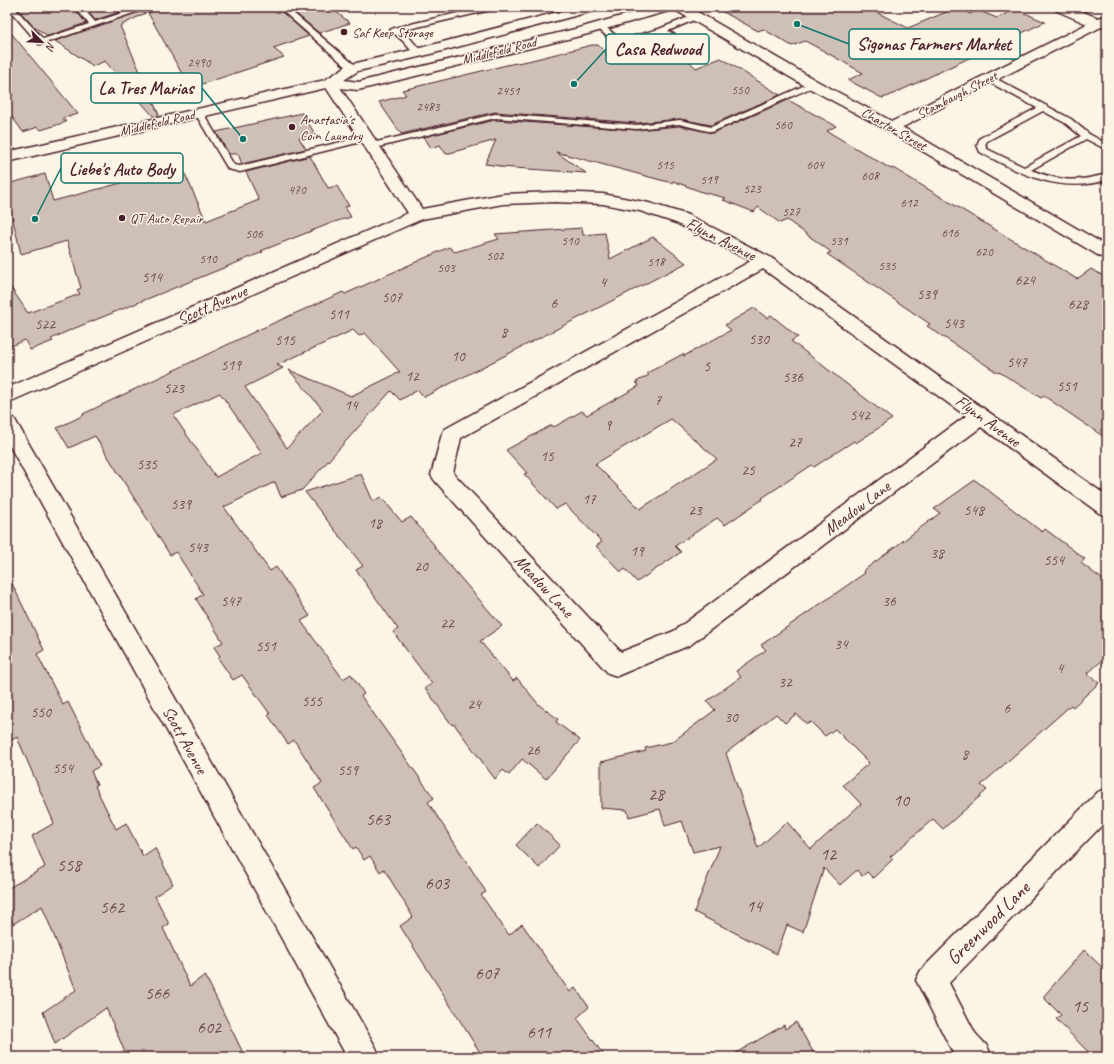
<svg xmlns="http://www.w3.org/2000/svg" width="1114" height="1064" font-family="Caveat,sans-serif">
<rect width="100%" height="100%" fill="#fcf5e5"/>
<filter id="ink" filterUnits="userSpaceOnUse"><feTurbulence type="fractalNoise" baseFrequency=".025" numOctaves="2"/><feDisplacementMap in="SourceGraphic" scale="8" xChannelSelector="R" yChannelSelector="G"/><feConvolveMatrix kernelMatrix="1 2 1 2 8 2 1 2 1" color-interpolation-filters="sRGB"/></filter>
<g filter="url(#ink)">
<!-- building -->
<g fill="#cfc0b7" stroke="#4a1f2b" fill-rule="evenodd">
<path d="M 16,7 L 73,7 L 86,23 L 48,36 L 34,27 Z"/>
<path d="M 84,7 L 135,7 L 95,20 Z"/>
<path d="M 152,7 L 157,7 L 120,26 L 159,115 L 154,117 L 105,61 L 93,66 L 55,41 Z"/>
<path d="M 164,7 L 277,7 L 309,36 L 273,48 L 284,57 L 190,88 L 148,13 Z"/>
<path d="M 288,7 L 330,7 L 350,23 L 319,33 Z"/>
<path d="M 714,7 L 866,7 L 908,28 L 958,7 L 970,14 L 977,10 L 997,18 L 1016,9 L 1045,22 L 889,96 L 882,98 L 848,80 L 863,73 L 822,50 L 805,41 L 792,46 L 763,29 L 758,31 Z"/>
<path d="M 7,28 L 78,114 L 63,118 L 66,122 L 41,130 L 38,127 L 23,132 L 7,110 Z"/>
<path d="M 637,43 L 673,45 L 696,68 L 721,58 L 780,95 L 711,125 L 680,119 L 637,123 L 495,112 L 401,134 L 379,102 L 406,95 L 402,90 L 511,64 L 528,61 L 592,45 L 598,45 L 607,54 Z"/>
<path d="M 788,100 L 836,126 L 827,131 L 891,169 L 893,168 L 1077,279 L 1091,269 L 1107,278 L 1107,439 L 1044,396 L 1041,398 L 999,372 L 998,373 L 927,326 L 930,324 L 827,254 L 831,252 L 787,220 L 780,223 L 758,207 L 754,212 L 723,200 L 726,198 L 702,192 L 673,181 L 672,183 L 556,152 L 586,173 L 500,167 L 500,166 L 485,164 L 496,140 L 446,154 L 440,145 L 431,148 L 424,137 L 495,120 L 637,130 L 679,126 L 713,133 Z"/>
<path d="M 302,113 L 315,134 L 299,138 L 306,149 L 242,164 L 238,154 L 229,154 L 216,132 Z"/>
<path d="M 310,156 L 328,188 L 337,186 L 349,206 L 345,207 L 351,217 L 334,222 L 261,251 L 263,252 L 68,331 L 51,339 L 53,341 L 30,350 L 25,340 L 7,348 L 7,282 L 28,313 L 80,294 L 77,290 L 81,288 L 67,241 L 21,254 L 7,195 L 7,184 L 45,174 L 53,201 L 182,167 L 206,221 L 259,200 L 246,172 Z"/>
<path d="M 582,228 L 583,235 L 605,233 L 610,259 L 653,237 L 686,263 L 424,397 L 418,390 L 400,400 L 391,391 L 302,490 L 281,497 L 275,482 L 224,507 L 270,571 L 276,567 L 310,616 L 301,621 L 343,679 L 351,674 L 364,694 L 361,696 L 434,798 L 428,802 L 486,892 L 481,895 L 509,935 L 522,924 L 570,992 L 575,988 L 589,1007 L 577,1018 L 605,1057 L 483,1057 L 400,926 L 413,917 L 384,869 L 380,872 L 370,856 L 364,860 L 356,847 L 353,849 L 314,788 L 322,783 L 294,740 L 288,744 L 268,715 L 270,714 L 242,675 L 233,680 L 218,658 L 220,656 L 214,647 L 223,642 L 196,599 L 203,594 L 176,552 L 170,555 L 95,436 L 69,448 L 57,428 L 84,415 L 83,414 L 258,330 L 343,292 L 345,294 L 449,247 L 455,252 L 499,239 L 495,234 ZM 353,330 L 359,336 L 365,333 L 400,372 L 351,396 L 289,370 L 323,410 L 287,448 L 245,387 L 283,368 L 277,365 ZM 220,393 L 262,453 L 216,477 L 173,415 Z"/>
<path d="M 754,308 L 767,318 L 771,315 L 798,337 L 791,341 L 892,419 L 856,443 L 854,441 L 814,467 L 812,465 L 762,498 L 763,499 L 725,525 L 717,518 L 675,546 L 681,552 L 637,582 L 625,569 L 621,572 L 596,546 L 602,542 L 565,504 L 556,509 L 524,474 L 527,473 L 506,450 L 552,425 L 554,427 L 582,411 L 587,415 L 639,386 L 636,382 L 649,375 L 647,373 L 683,354 L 684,356 L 731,330 L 725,325 ZM 671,419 L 717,459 L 640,509 L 595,464 Z"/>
<path d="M 361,474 L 373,501 L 381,497 L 402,522 L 411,517 L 435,546 L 434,547 L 502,626 L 480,641 L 513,681 L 517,678 L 539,705 L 558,719 L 556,722 L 580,740 L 546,779 L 522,759 L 509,775 L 503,770 L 495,779 L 454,724 L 452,725 L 425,688 L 432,684 L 393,632 L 398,629 L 356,570 L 363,566 L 305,492 Z"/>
<path d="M 975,480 L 1042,532 L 1045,529 L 1085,559 L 1081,563 L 1107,583 L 1107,656 L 1087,674 L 1099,683 L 1073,707 L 1071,705 L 981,785 L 987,790 L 943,829 L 933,819 L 890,857 L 893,859 L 873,878 L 867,872 L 862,876 L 857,870 L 840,885 L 824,868 L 803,932 L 787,925 L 777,954 L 694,912 L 720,846 L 693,852 L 682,821 L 665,826 L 660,809 L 629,817 L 627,810 L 601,808 L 601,762 L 646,751 L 645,748 L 672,742 L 715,710 L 707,701 L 741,677 L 736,671 L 766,650 L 761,645 L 865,573 L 863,571 L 940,513 L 934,509 ZM 776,714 L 785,723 L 796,714 L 807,724 L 811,722 L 825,736 L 835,729 L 869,763 L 843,785 L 861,804 L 811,849 L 787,822 L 758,848 L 726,753 Z"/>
<path d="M 7,573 L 44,650 L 37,654 L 63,705 L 68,702 L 100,766 L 91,771 L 97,785 L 95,786 L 116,829 L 126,823 L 143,856 L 155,848 L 173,884 L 155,896 L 169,924 L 163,928 L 190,986 L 205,975 L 245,1057 L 127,1057 L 106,1008 L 55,1044 L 43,1012 L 76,990 L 42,906 L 13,924 L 7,907 L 7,889 L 45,867 L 32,836 L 54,823 L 17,737 L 7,743 Z"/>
<path d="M 537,823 L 560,845 L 539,868 L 516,845 Z"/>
<path d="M 1084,950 L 1107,972 L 1107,1057 L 1093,1057 L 1056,1019 L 1061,1015 L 1043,997 Z"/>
<path d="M 796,1022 L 816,1057 L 729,1057 L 784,1025 L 785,1029 Z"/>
</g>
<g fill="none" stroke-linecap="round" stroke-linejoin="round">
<defs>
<g id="service">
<path d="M 7,7 L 14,7 L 43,39 L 89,24 L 74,7 L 82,7 L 95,22 L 140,7 L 151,7 L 42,44 L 39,44 Z"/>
<path d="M 278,7 L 286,7 L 356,66 L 356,70 L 350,70 Z"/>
<path d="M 483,7 L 496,7 L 495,9 L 400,31 L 409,37 L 421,51 L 422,53 L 418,55 L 415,55 L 403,41 L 390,30 L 394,28 Z"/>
<path d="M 694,15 L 700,15 L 701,17 L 668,31 L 705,52 L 706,54 L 702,56 L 661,34 L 623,45 L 617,45 L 595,26 L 596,24 L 602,24 L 621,40 L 659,29 Z"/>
<path d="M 987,77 L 993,77 L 1071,119 L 1089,134 L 1107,144 L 1107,150 L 1086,139 L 1031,170 C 1062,182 1075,182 1107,174 L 1107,180 C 1059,194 1021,174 980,152 L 977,145 L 980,138 L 1037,108 L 987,81 ZM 1043,111 L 1065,123 L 1081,136 L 1024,167 L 987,149 L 985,145 L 987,141 Z"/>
<path d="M 812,82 L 815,82 L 815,86 L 712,132 L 679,124 L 637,129 L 495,118 L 371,149 L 367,146 L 368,144 L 495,114 L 637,125 L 680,120 L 711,127 Z"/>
<path d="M 196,111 L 202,111 L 234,165 L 240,166 L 366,136 L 370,138 L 369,140 L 240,172 L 228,169 L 195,113 Z"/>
</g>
<g id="minor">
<path d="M 1054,7 L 1071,7 L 1098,18 L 1107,15 L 1107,24 L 897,130 L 892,132 L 887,130 L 884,127 L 887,124 L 1087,24 L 1055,10 Z"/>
<path d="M 330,79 L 335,80 L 422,209 L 503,194 L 555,192 L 603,194 L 649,203 L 688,215 L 770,257 L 1107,496 L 1107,516 L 1099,513 L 981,427 L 690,645 L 617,676 L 608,673 L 435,481 L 431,475 L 442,434 L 445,429 L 751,261 L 676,223 L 640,211 L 603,204 L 555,202 L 503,204 L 422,219 L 7,403 L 7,388 L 408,213 L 323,83 L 325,80 ZM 763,269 L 966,416 L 674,631 L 621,652 L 453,473 L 461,438 Z"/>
<path d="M 7,416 L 14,418 L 375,1046 L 380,1057 L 347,1057 L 7,441 Z"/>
<path d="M 1107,788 L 1107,820 L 949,983 L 975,1033 L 987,1046 L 992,1057 L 955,1057 L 916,980 L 921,970 L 1098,792 Z"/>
</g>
<path id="tertiary" d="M 674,7 L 689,7 L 817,81 L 897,124 L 1107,246 L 1107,258 L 1101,257 L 887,130 L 807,87 L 675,10 Z"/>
<path id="secondary" d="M 577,7 L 598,7 L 597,10 L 423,56 L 358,71 L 344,80 L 358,82 L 579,28 L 653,7 L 673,7 L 672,10 L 588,34 L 358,90 L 330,87 L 7,162 L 7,152 L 325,80 L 348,65 L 416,49 Z"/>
</defs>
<!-- service casing -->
<use href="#service" stroke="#4a1f2b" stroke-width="3"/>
<!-- minor casing -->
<use href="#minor" stroke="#4a1f2b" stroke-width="3"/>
<!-- tertiary casing -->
<use href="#tertiary" stroke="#4a1f2b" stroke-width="3"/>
<!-- secondary casing -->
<use href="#secondary" stroke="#4a1f2b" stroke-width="3"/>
<!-- service -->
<use href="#service" fill="#fcf5e5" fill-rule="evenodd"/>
<!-- minor -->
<use href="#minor" fill="#fcf5e5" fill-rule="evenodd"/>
<!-- tertiary -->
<use href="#tertiary" fill="#fcf5e5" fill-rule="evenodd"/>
<!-- secondary -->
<use href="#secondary" fill="#fcf5e5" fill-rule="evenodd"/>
</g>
</g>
<!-- markers -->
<g fill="#4a1f2b" stroke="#fcf5e5" stroke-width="1.5">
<circle cx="344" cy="32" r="4"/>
<circle cx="292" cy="127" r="4"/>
<circle cx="122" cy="218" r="4"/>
</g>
<g text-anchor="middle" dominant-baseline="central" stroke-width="3" stroke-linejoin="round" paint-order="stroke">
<!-- far-number labels -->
<g font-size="13" fill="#6b474e">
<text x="199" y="63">2490</text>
<text x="740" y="90">550</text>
<text x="508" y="91">2451</text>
<text x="428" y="107">2483</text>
<text x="783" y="125">560</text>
<text x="665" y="165">515</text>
<text x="815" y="165">604</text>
<text x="870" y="176">608</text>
<text x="709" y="180">519</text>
<text x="752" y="189">523</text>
<text x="297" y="190">470</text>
<text x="909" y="203">612</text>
<text x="791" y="212">527</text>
<text x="950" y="233">616</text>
<text x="254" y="234">506</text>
<text x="570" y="241">510</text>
<text x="839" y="241">531</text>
<text x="984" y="252">620</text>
<text x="495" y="256">502</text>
<text x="208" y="259">510</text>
<text x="656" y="262">518</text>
<text x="887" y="266">535</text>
<text x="446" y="268">503</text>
</g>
<!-- far-poi labels -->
<g font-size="14" fill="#4a1f2b" stroke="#fcf5e5" text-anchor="start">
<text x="352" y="32">Saf Keep Storage</text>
<text x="300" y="119">Anastasia's<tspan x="300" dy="16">Coin Laundry</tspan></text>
<text x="130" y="218">QT Auto Repair</text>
</g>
<!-- far-street labels -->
<g font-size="14" fill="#4a1f2b" stroke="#fcf5e5">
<text transform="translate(499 51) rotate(-14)">Middlefield Road</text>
<text transform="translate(957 95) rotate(-27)">Stambaugh Street</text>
<text transform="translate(157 123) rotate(-13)">Middlefield Road</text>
<text transform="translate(894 129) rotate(30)">Charter Street</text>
</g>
<!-- number labels -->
<g font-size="15" fill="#6b474e">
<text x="152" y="277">514</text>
<text x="1025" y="280">624</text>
<text x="603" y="282">4</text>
<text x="927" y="294">539</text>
<text x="392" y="297">507</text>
<text x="554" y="303">6</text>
<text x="1078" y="304">628</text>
<text x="339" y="314">511</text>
<text x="954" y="323">543</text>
<text x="45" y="324">522</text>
<text x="504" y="332">8</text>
<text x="759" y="339">530</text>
<text x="285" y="340">515</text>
<text x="458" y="356">10</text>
<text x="1017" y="362">547</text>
<text x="231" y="365">519</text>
<text x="707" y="366">5</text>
<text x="412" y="376">12</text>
<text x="793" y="377">536</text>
<text x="1067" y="386">551</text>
<text x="174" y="388">523</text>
<text x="658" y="400">7</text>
<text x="351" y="405">14</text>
<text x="860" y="415">542</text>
<text x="608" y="425">9</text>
<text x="795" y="442">27</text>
<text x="547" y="456">15</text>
<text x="147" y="464">535</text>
<text x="748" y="470">25</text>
<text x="589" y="499">17</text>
<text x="181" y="504">539</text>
<text x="695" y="510">23</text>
<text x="974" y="510">548</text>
<text x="375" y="523">18</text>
<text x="198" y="547">543</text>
<text x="637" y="551">19</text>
<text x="937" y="553">38</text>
<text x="1054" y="560">554</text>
<text x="421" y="566">20</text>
<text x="231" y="601">547</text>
<text x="889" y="601">36</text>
<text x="447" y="623">22</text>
<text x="841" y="644">34</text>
<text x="266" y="646">551</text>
<text x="1060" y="668">4</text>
<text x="785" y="682">32</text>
<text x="312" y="701">555</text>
<text x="474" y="704">24</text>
<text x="1007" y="708">6</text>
<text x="41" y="712">550</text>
<text x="731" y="717">30</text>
<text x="533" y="750">26</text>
<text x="965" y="754">8</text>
<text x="63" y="768">554</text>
<text x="348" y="770">559</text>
</g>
<!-- street labels -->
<g font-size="17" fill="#4a1f2b" stroke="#fcf5e5">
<text transform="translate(721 239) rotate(27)">Flynn Avenue</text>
<text transform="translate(212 305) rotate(-24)">Scott Avenue</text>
<text transform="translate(988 421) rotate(36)">Flynn Avenue</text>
<text transform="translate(857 508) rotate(-37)">Meadow Lane</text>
<text transform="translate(544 586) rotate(47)">Meadow Lane</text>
<text transform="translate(185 740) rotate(61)">Scott Avenue</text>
</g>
<!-- near-number labels -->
<g font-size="18" fill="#6b474e">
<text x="656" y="794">28</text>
<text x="901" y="800">10</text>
<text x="378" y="819">563</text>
<text x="828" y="854">12</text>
<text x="69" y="865">558</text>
<text x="437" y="883">603</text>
<text x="754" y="906">14</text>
<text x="112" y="907">562</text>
<text x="487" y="973">607</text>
<text x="157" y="993">566</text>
<text x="1080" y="1006">15</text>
<text x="209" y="1027">602</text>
<text x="539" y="1032">611</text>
</g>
<!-- near-street labels -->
<g font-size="20" fill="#4a1f2b" stroke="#fcf5e5">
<text transform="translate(988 923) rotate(-45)">Greenwood Lane</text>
</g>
</g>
<!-- callouts -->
<path fill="none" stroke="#0f766e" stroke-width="1.5" d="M797 24L849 44M574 84L606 49M243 139L202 88M35 219L61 168"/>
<g fill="#0f766e" stroke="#fcf5e5" stroke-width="1.5">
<circle cx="797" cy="24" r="4"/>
<circle cx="574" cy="84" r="4"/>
<circle cx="243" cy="139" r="4"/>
<circle cx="35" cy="219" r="4"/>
</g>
<g fill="#fcf5e5" stroke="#0f766e" stroke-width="1.5">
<rect x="849" y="29" width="171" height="30" rx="4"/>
<rect x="606" y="34" width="103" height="30" rx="4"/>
<rect x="91" y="73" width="111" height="30" rx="4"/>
<rect x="61" y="153" width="122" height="30" rx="4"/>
</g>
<g font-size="18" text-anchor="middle" font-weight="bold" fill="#4a1f2b">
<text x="934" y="50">Sigonas Farmers Market</text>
<text x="658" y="55">Casa Redwood</text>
<text x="146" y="94">La Tres Marias</text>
<text x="122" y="175">Liebe's Auto Body</text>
</g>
<!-- margin -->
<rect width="1114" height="1064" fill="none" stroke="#fcf5e5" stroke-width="24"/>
<rect x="12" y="12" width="1090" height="1040" fill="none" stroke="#4a1f2b" stroke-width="1.5" filter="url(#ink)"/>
<!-- north arrow -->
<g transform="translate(42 42) rotate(114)" stroke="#fcf5e5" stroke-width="3" paint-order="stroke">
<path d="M0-3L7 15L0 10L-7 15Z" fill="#4a1f2b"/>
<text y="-6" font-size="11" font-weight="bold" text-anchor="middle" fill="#4a1f2b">N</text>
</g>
</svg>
